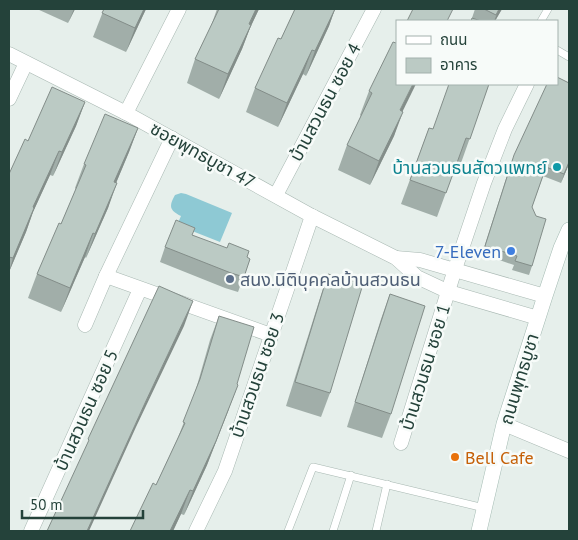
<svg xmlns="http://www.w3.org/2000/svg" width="578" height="540" font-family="'PT Sans','Noto Sans Thai',sans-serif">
<rect width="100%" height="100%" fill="#e6efeb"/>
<!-- water -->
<path fill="#8ec9d4" d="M 181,193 L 186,194 L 232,213 L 220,242 L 177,225 L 181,216 C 169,210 169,206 175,195 Z"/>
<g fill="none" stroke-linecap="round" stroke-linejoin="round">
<defs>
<g id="service">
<path d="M 541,21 L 548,9"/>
<path d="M 557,50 L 569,57"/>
<path d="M 288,531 L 313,467 L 484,508"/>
<path d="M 333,531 L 351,475"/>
<path d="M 376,531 L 387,484"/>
</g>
<g id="minor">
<path d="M 9,54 L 126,113 L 312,216 L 396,258 L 417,277 L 449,292 L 538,318"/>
<path d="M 9,99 L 26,63"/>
<path d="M 126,113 L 179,9"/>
<path d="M 276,195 L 374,9"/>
<path d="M 396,258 L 420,260 L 545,296"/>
<path d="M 106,276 L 271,335"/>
<path d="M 85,325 L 106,276 L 172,138"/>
<path d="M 504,424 L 569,451"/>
<path d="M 401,443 L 455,269 L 484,183 L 505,129 L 527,84"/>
<path d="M 31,531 L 140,289"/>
<path d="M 196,531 L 225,471 L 312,216"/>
</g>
<path id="secondary" d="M 479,531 L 504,424 L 545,296 L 561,248 L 569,230"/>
</defs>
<!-- service casing -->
<use href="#service" stroke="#a8b8b2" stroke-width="8"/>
<!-- minor casing -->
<use href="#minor" stroke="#a8b8b2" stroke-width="15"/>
<!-- secondary casing -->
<use href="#secondary" stroke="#a4bbb3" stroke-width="16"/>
<!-- service -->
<use href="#service" stroke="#fff" stroke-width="7"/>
<!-- minor -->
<use href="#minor" stroke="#fff" stroke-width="14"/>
<!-- secondary -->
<use href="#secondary" stroke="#fff" stroke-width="15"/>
</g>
<!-- wall -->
<g fill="#a1aea9">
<path d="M 37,9 L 75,9 L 68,23 Z"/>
<path d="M 104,9 L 146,9 L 126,52 L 93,37 Z"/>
<path d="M 217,9 L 259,9 L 250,28 L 242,49 L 219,99 L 187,83 L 195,59 L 211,26 Z"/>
<path d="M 295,9 L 335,9 L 329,26 L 306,76 L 303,74 L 278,127 L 246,112 L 255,88 L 281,39 Z"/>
<path d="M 475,9 L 502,9 L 495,21 L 471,21 Z"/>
<path d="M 569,83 L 569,164 L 561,183 L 543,176 L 532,207 L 532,266 L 529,275 L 512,270 L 514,265 L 482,254 L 511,163 Z"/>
<path d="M 489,84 L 461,163 L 457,162 L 437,217 L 401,204 L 429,128 L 433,129 Z"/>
<path d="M 369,91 L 402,111 L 394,136 L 370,185 L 338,170 L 347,145 L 361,116 L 360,115 Z"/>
<path d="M 85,102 L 76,126 L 53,176 L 50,175 L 33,212 L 26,232 L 9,272 L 9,174 L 28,141 Z"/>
<path d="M 138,128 L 129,152 L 116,183 L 108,208 L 86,258 L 85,257 L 61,312 L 28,298 L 37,274 L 61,224 L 76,189 L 75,188 L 84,164 Z"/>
<path d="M 192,235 L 250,259 L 238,292 L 225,288 L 160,262 L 165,247 Z"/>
<path d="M 328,274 L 330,393 L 321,417 L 286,406 L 320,298 Z"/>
<path d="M 390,294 L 391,414 L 382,438 L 347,427 L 381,319 Z"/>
<path d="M 219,316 L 229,409 L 207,465 L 184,515 L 181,514 L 173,531 L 130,531 L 156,485 L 177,440 L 194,396 L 210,340 Z"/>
</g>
<!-- shaded-wall -->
<g fill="#838d89">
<path d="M 74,9 L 75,9 L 68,23 Z"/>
<path d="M 144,9 L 146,9 L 126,52 L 135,28 Z"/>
<path d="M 256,9 L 259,9 L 250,28 L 242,49 L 219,99 L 228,74 Z"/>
<path d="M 334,9 L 335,9 L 329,26 L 306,76 L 315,51 Z"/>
<path d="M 499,9 L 502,9 L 495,21 L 494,21 Z"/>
<path d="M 312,50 L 303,74 L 278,127 L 287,103 Z"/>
<path d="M 413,84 L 416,84 L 391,135 L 400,110 Z"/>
<path d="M 85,102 L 76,126 L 53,176 L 62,152 Z"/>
<path d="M 403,112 L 394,136 L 370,185 L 379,161 Z"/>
<path d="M 138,128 L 129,152 L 106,207 L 114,182 Z"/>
<path d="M 59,151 L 50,175 L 33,212 L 26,232 L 9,272 L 13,258 L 33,207 Z"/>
<path d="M 569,162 L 569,164 L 561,183 L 564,174 Z"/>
<path d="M 117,183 L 108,208 L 86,258 L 95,234 Z"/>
<path d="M 93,233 L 85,257 L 61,312 L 70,288 Z"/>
<path d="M 193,301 L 184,326 L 136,427 L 89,531 L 87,531 L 145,403 Z"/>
<path d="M 238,385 L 207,465 L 184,515 L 193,491 Z"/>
<path d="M 190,490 L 181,514 L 173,531 L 170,531 Z"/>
</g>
<!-- building -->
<g fill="#bbcac4" stroke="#838d89">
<path d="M 104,9 L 144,9 L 135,28 L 102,13 Z"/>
<path d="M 219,9 L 256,9 L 249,24 L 251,25 L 228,74 L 195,59 Z"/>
<path d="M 295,9 L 335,9 L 315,51 L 312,50 L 287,103 L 255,88 L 278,38 L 281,39 Z"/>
<path d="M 413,9 L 453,9 L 447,21 L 407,21 Z"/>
<path d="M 484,9 L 499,9 L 496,15 Z"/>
<path d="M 472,18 L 481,21 L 471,21 Z"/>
<path d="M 393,42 L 396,43 L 397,42 L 397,84 L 413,84 L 400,110 L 403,112 L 379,161 L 347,145 L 372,93 L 369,91 Z"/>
<path d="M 557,77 L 569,83 L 569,162 L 564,174 L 546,167 L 532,207 L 536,216 L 546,219 L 532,266 L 515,261 L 517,256 L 485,246 L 514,155 L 547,84 L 557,84 Z"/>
<path d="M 449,84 L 489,84 L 470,139 L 466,138 L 446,193 L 410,180 L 429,128 L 433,129 Z"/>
<path d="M 52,87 L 85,102 L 62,152 L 59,151 L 33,207 L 34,208 L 13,258 L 9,257 L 9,174 L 25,139 L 28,141 Z"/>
<path d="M 105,114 L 138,128 L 114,182 L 117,183 L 95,234 L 93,233 L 70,288 L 37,274 L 59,223 L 61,224 L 86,165 L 84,164 Z"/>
<path d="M 176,220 L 195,228 L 192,235 L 227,248 L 229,243 L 249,251 L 247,257 L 250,259 L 244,277 L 231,273 L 165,247 Z"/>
<path d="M 328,274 L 363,284 L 330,393 L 295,382 Z"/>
<path d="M 159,286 L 193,301 L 145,403 L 87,531 L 47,531 L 89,440 L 88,439 Z"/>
<path d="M 390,294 L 425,306 L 391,414 L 355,402 Z"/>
<path d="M 219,316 L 254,327 L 237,384 L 238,385 L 216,441 L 193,491 L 190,490 L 170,531 L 130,531 L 153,483 L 156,485 L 185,423 L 183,422 L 200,379 Z"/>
</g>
<!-- markers -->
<circle fill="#0f9aa8" stroke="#f7fbf9" stroke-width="2" cx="557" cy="167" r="5"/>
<circle fill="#3f7fe0" stroke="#f7fbf9" stroke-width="2" cx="511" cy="251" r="5"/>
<circle fill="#5c6f8a" stroke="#f7fbf9" stroke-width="2" cx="230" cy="279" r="5"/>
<circle fill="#e8710a" stroke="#f7fbf9" stroke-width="2" cx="455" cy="457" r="5"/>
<g text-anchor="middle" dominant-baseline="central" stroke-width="5" stroke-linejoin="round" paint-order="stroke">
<!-- street labels -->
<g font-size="18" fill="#24423a" stroke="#f7fbf9">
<text transform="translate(325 102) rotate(-62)">บ้านสวนธน ซอย 4</text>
<text transform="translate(203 155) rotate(29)">ซอยพุทธบูชา 47</text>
<text transform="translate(425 367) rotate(-73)">บ้านสวนธน ซอย 1</text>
<text transform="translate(257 375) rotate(-71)">บ้านสวนธน ซอย 3</text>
<text transform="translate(519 379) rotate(-73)">ถนนพุทธบูชา</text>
<text transform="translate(86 410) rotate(-66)">บ้านสวนธน ซอย 5</text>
</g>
<!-- culture labels -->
<g font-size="18" fill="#0d838f" stroke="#f7fbf9" text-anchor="end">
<text x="547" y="167">บ้านสวนธนสัตวแพทย์</text>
</g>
<!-- shop labels -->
<g font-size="18" fill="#366cbe" stroke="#f7fbf9" text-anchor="end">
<text x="501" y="251">7-Eleven</text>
</g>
<!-- service labels -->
<g font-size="18" fill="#4e5e75" stroke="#f7fbf9" text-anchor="start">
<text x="240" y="279">สนง.นิติบุคคลบ้านสวนธน</text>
</g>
<!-- food labels -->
<g font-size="18" fill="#c56008" stroke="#f7fbf9" text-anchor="start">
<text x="465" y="457">Bell Cafe</text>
</g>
</g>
<!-- border -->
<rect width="578" height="540" fill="none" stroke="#24423a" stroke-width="20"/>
<!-- legend -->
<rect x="396" y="20" width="162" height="65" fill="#f7fbf9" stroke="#a3b1ad"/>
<rect x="406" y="36" width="25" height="8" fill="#ffffff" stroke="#a3b1ad"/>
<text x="440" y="45" font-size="15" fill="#24423a">ถนน</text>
<rect x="406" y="58" width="25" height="15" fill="#bbcac4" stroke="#a3b1ad"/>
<text x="440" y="70" font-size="15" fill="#24423a">อาคาร</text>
<!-- scale -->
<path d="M22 510v8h121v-8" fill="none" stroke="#24423a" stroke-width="2.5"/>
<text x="30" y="510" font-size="15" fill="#24423a" stroke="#f7fbf9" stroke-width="4" paint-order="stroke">50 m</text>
</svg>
